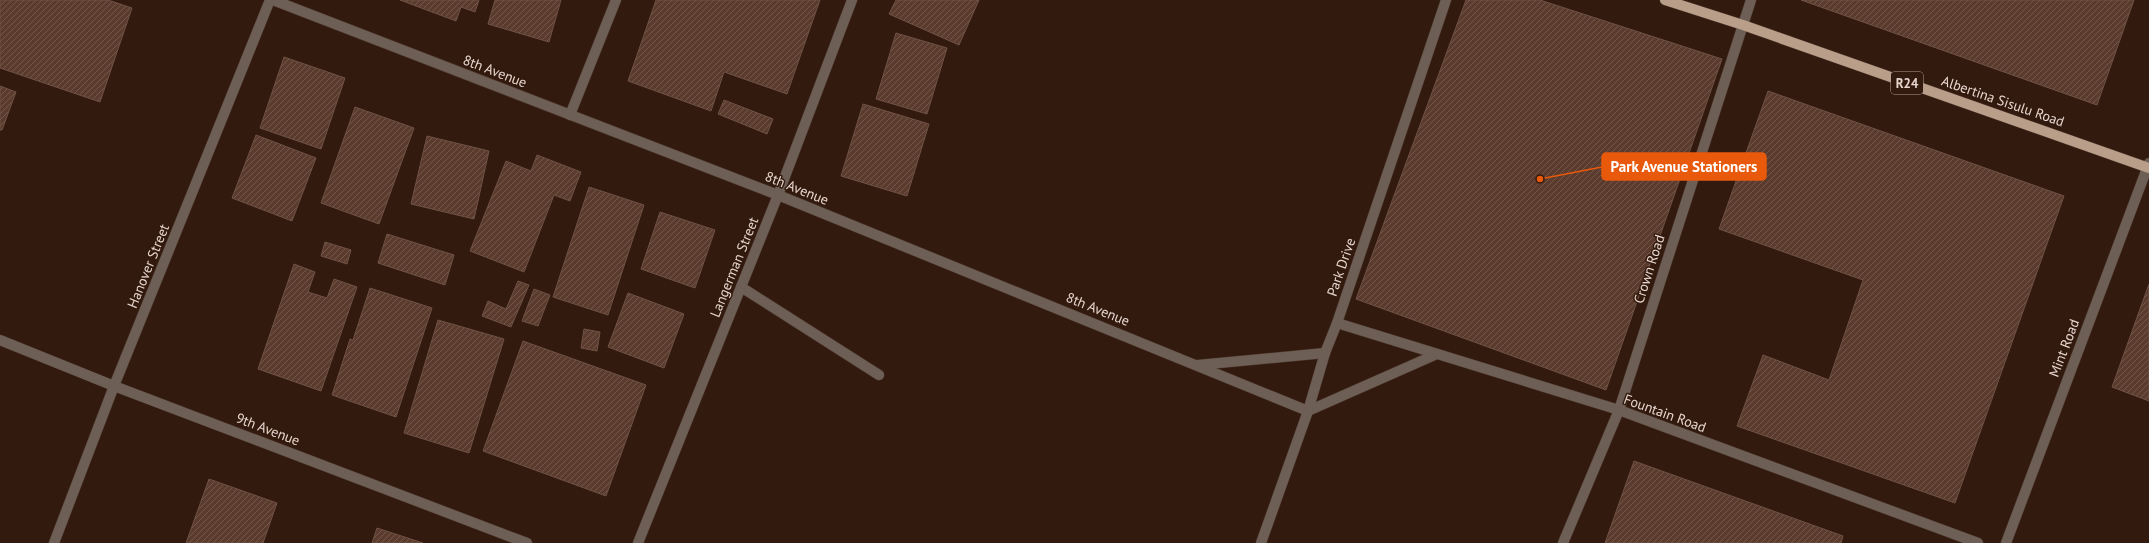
<svg xmlns="http://www.w3.org/2000/svg" width="2149" height="543" font-family="'PT Sans',sans-serif">
<defs>
<pattern id="building-hatch" width="6" height="6" patternUnits="userSpaceOnUse"><rect width="6" height="6" fill="#5a3b2d"/><path d="M-1 1l2-2M0 6l6-6M5 7l2-2" fill="none" stroke="#72574a"/></pattern>
</defs>
<rect width="100%" height="100%" fill="#321a0e"/>
<!-- building -->
<g fill="url(#building-hatch)" stroke="#6f5245">
<path d="M 0,0 L 108,0 L 132,8 L 100,102 L 0,68 Z"/>
<path d="M 400,0 L 479,0 L 475,12 L 461,7 L 456,21 Z"/>
<path d="M 495,0 L 561,0 L 549,42 L 488,24 Z"/>
<path d="M 656,0 L 820,0 L 787,94 L 724,72 L 711,111 L 628,81 Z"/>
<path d="M 896,0 L 979,0 L 959,45 L 889,14 Z"/>
<path d="M 1466,0 L 1540,0 L 1722,59 L 1606,390 L 1356,299 Z"/>
<path d="M 1801,0 L 2134,0 L 2097,105 Z"/>
<path d="M 896,33 L 947,48 L 927,114 L 876,99 Z"/>
<path d="M 284,57 L 345,78 L 321,149 L 260,128 Z"/>
<path d="M 0,86 L 16,92 L 2,130 L 0,130 Z"/>
<path d="M 1768,91 L 2064,196 L 1955,503 L 1737,426 L 1763,355 L 1829,380 L 1863,280 L 1719,229 Z"/>
<path d="M 724,100 L 773,119 L 767,134 L 718,114 Z"/>
<path d="M 863,104 L 929,124 L 907,196 L 841,176 Z"/>
<path d="M 355,107 L 414,128 L 379,224 L 321,203 Z"/>
<path d="M 256,135 L 316,158 L 292,221 L 232,198 Z"/>
<path d="M 427,136 L 489,151 L 474,219 L 411,204 Z"/>
<path d="M 537,155 L 581,172 L 570,201 L 554,195 L 524,272 L 470,251 L 506,161 L 531,171 Z"/>
<path d="M 589,187 L 644,205 L 608,315 L 553,297 Z"/>
<path d="M 660,212 L 715,230 L 695,288 L 641,269 Z"/>
<path d="M 387,234 L 454,255 L 445,285 L 378,263 Z"/>
<path d="M 325,242 L 351,250 L 347,264 L 321,256 Z"/>
<path d="M 294,264 L 315,272 L 308,292 L 327,298 L 334,279 L 357,287 L 321,391 L 258,369 Z"/>
<path d="M 518,281 L 529,285 L 511,327 L 482,316 L 488,301 L 506,309 Z"/>
<path d="M 2149,284 L 2149,401 L 2112,387 Z"/>
<path d="M 370,288 L 432,308 L 396,417 L 332,395 L 350,339 L 353,340 Z"/>
<path d="M 534,289 L 550,295 L 538,326 L 522,321 Z"/>
<path d="M 628,293 L 684,314 L 664,368 L 608,347 Z"/>
<path d="M 438,320 L 504,339 L 469,453 L 404,433 Z"/>
<path d="M 584,329 L 600,332 L 597,351 L 581,348 Z"/>
<path d="M 523,341 L 646,385 L 606,496 L 483,451 Z"/>
<path d="M 1634,461 L 1843,536 L 1841,543 L 1605,543 Z"/>
<path d="M 209,479 L 277,503 L 263,543 L 186,543 Z"/>
<path d="M 377,528 L 423,543 L 372,543 Z"/>
</g>
<g fill="none" stroke-linecap="round" stroke-linejoin="round">
<defs>
<g id="service">
<path d="M 570,115 L 616,0"/>
<path d="M 741,287 L 879,375"/>
</g>
<g id="minor">
<path d="M 273,0 L 778,195 L 1308,411"/>
<path d="M 1337,323 L 1619,410 L 1978,543"/>
<path d="M 0,340 L 114,386 L 527,543"/>
<path d="M 54,543 L 114,386 L 270,0"/>
<path d="M 638,543 L 778,195 L 852,0"/>
<path d="M 1563,543 L 1619,410 L 1751,0"/>
<path d="M 2006,543 L 2149,163"/>
</g>
<g id="tertiary">
<path d="M 1198,365 L 1325,353"/>
<path d="M 1308,411 L 1437,354"/>
<path d="M 1261,543 L 1308,411 L 1325,353 L 1337,323 L 1446,0"/>
</g>
<path id="primary" d="M 1665,0 L 1743,25 L 2149,168"/>
</defs>
<!-- service casing -->
<use href="#service" stroke="#4f382d" stroke-width="11"/>
<!-- minor casing -->
<use href="#minor" stroke="#4f382d" stroke-width="11"/>
<!-- tertiary casing -->
<use href="#tertiary" stroke="#4f382d" stroke-width="11"/>
<!-- primary casing -->
<use href="#primary" stroke="#4f382d" stroke-width="11"/>
<!-- service -->
<use href="#service" stroke="#6d5f56" stroke-width="10"/>
<!-- minor -->
<use href="#minor" stroke="#6d5f56" stroke-width="10"/>
<!-- tertiary -->
<use href="#tertiary" stroke="#6d5f56" stroke-width="10"/>
<!-- primary -->
<use href="#primary" stroke="#b99e8a" stroke-width="10"/>
</g>
<g text-anchor="middle" dominant-baseline="central" stroke-width="3" stroke-linejoin="round" paint-order="stroke">
<!-- shield labels -->
<rect fill="#321a0e" stroke="#b19e95" stroke-width="1" x="1891" y="72" width="32" height="22" rx="3"/>
<g font-size="13" font-weight="bold" fill="#e8d6cf">
<text x="1907" y="83">R24</text>
</g>
<!-- street labels -->
<g font-size="14" fill="#e8d6cf" stroke="#321a0e">
<text transform="translate(495 71) rotate(21)">8th Avenue</text>
<text transform="translate(2003 101) rotate(19)">Albertina Sisulu Road</text>
<text transform="translate(797 188) rotate(22)">8th Avenue</text>
<text transform="translate(148 266) rotate(-68)">Hanover Street</text>
<text transform="translate(734 267) rotate(-68)">Langerman Street</text>
<text transform="translate(1341 267) rotate(-71)">Park Drive</text>
<text transform="translate(1649 269) rotate(-72)">Crown Road</text>
<text transform="translate(1098 309) rotate(22)">8th Avenue</text>
<text transform="translate(2064 348) rotate(-69)">Mint Road</text>
<text transform="translate(1665 413) rotate(20)">Fountain Road</text>
<text transform="translate(268 429) rotate(21)">9th Avenue</text>
</g>
</g>
<!-- callouts -->
<path fill="none" stroke="#e8590c" stroke-width="1.5" d="M1540 179L1602 167"/>
<circle fill="#e8590c" stroke="#321a0e" stroke-width="1.5" cx="1540" cy="179" r="4"/>
<rect fill="#e8590c" stroke="#e8590c" stroke-width="1.5" x="1602" y="153" width="164" height="27" rx="4"/>
<g font-size="15" text-anchor="middle" font-weight="bold" fill="#fff">
<text x="1684" y="172">Park Avenue Stationers</text>
</g>
</svg>
